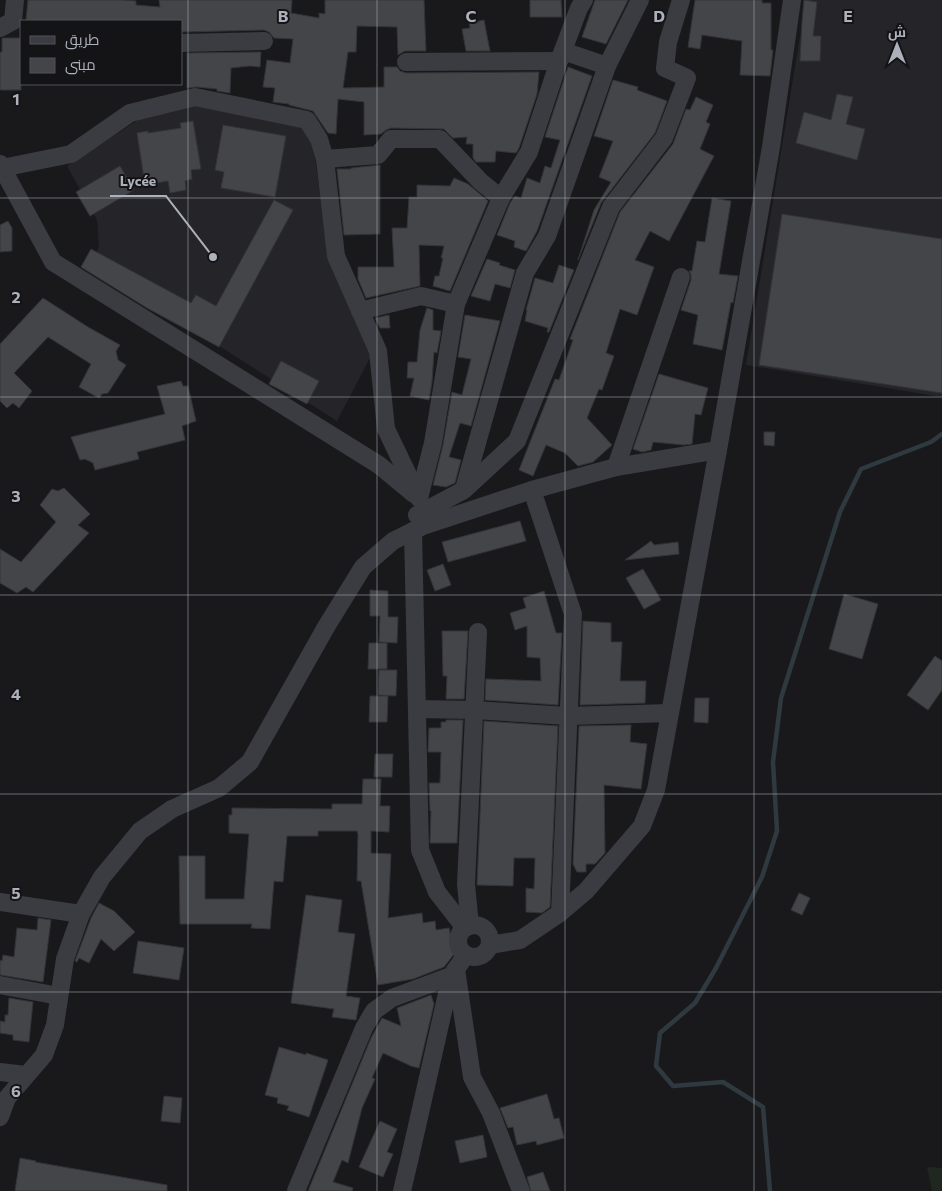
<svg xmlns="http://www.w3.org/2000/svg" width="942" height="1191" font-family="Commissioner,Cairo,sans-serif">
<rect width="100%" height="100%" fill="#19191c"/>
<!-- built -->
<g fill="#252529">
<path d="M 806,0 L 942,0 L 942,397 L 746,365 Z"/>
<path d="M 194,100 L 301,123 L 313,140 L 327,250 L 371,356 L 337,421 L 92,265 L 99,246 L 97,220 L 67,166 L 141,118 Z"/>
</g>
<!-- green -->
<path fill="#1f2720" d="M 927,1167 L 942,1168 L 942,1191 L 932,1191 Z"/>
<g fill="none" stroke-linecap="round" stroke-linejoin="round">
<!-- stream -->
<path stroke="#2f3940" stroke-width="4.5" d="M 770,1191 L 763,1107 L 723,1082 L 673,1086 L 656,1066 L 660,1033 L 695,1003 L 716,968 L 762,877 L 777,831 L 773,762 L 781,698 L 840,512 L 861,469 L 931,442 L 942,434"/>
</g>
<!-- building -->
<g fill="#434549" stroke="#333438">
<path d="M 28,0 L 122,0 L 136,1 L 136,5 L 160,7 L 159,0 L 292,0 L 291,13 L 319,18 L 319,13 L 325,14 L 325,0 L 424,0 L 426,51 L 405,51 L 401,53 L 398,55 L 397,27 L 357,26 L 356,52 L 348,52 L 343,88 L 384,87 L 384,67 L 397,67 L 400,71 L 406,73 L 539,72 L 537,94 L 519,148 L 516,153 L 496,151 L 495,162 L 476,162 L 473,158 L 473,144 L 466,144 L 467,137 L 453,138 L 444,129 L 391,128 L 386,130 L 381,134 L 364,135 L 364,102 L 338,99 L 336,134 L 328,133 L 313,111 L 289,105 L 289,104 L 273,102 L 275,88 L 263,87 L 267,60 L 290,63 L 293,39 L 274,38 L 269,32 L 264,30 L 181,32 L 181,21 L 44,21 L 26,20 Z"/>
<path d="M 530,0 L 561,0 L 562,17 L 530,17 Z"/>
<path d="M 595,0 L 628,0 L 606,44 L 582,37 Z"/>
<path d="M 695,0 L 762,0 L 762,3 L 771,3 L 771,50 L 773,50 L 770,76 L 740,75 L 742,41 L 702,35 L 700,49 L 688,47 Z"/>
<path d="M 804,0 L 817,2 L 813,36 L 821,36 L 820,61 L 800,61 L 802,22 Z"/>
<path d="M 484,20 L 490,51 L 466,51 L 462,29 L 470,28 L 469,23 Z"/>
<path d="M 2,38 L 21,38 L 21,90 L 0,90 L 0,52 L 2,52 Z"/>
<path d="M 261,52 L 260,67 L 250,66 L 231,68 L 230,93 L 217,91 L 217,89 L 197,87 L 187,88 L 187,53 Z"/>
<path d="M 568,67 L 592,76 L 537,231 L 526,251 L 514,247 L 515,241 L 497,235 L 510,203 L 515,196 L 521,198 L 527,178 L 540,183 L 545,166 L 551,168 L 560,140 L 545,137 Z"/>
<path d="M 613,80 L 638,87 L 637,90 L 667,101 L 655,133 L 601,203 L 578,260 L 594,210 L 611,182 L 599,177 L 613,141 L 594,136 Z"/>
<path d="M 837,94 L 853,97 L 846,124 L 865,129 L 857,160 L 796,143 L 804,112 L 831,120 Z"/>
<path d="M 696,97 L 713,105 L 706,122 L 710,124 L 700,149 L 714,156 L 669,241 L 650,231 L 635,260 L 654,267 L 637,315 L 620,309 L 606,353 L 614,356 L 602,390 L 599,389 L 587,418 L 612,445 L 593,462 L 578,466 L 565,453 L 546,445 L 533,476 L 519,470 L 555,379 L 559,380 L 573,340 L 570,339 L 620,212 L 673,144 L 686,109 L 690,110 Z"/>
<path d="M 193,121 L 201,169 L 191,170 L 192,179 L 185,181 L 186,190 L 170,193 L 168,181 L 145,185 L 137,133 L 148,131 L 148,133 L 181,128 L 180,123 Z"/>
<path d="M 223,125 L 286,136 L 275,197 L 221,188 L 224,172 L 215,170 Z"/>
<path d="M 380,165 L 380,234 L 344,235 L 337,169 L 351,169 L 351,168 Z"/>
<path d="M 120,166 L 134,190 L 90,216 L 76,192 Z"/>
<path d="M 454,178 L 468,184 L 488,201 L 450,291 L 433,286 L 435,276 L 439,276 L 443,258 L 441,258 L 444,246 L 419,245 L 420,286 L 366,298 L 358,279 L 358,267 L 394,267 L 392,228 L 407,228 L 409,197 L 417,197 L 417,185 L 450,186 Z"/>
<path d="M 712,198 L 731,201 L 719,274 L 738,276 L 733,303 L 731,302 L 722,350 L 693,344 L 698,315 L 681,310 L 691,280 L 691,275 L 689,271 L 692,271 L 697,241 L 705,242 Z"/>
<path d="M 274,200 L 293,210 L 219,347 L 147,308 L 81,267 L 91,249 L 191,303 L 196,295 L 216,306 Z"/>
<path d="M 782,214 L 942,239 L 942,393 L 759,365 Z"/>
<path d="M 8,221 L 12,228 L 12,251 L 0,252 L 0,225 Z"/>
<path d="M 487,259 L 500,263 L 499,265 L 515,270 L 510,288 L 495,284 L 490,301 L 471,296 Z"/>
<path d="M 559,265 L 574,270 L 549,332 L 547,332 L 548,328 L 525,321 L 527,310 L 526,310 L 535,278 L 553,283 Z"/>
<path d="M 43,298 L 88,327 L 120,345 L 116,351 L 118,360 L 126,365 L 108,393 L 102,394 L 99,398 L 79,387 L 91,364 L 48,337 L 14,373 L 32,391 L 19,408 L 13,403 L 7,408 L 0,401 L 0,344 Z"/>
<path d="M 427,308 L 433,310 L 433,330 L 441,331 L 437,353 L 434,352 L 432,382 L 429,400 L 410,396 L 414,378 L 407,378 L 408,362 L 417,362 L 420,330 Z"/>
<path d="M 389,315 L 390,328 L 380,328 L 375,318 Z"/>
<path d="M 465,315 L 500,321 L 471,426 L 460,423 L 449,457 L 461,460 L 455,483 L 446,487 L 433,485 L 443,445 L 452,392 L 462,395 L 471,359 L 458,357 Z"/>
<path d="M 281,361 L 319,381 L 307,404 L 269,384 Z"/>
<path d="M 659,374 L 708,388 L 701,415 L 695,414 L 692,444 L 684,445 L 653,442 L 651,450 L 642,452 L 633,449 Z"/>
<path d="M 181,381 L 183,386 L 188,386 L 196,421 L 182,426 L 185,440 L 137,452 L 139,459 L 95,470 L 93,463 L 85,459 L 80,460 L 71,437 L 165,414 L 157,386 Z"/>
<path d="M 764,432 L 775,432 L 774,446 L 764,445 Z"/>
<path d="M 64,488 L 90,514 L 78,525 L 89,533 L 33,592 L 26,587 L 17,593 L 0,583 L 0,549 L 21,562 L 56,522 L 40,505 L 52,489 L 58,491 Z"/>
<path d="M 520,521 L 526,541 L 448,562 L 442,542 Z"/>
<path d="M 651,541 L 654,545 L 678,542 L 679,554 L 625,560 Z"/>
<path d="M 443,564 L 451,585 L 435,591 L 427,570 Z"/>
<path d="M 643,569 L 661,600 L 644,609 L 626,578 Z"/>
<path d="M 370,590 L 388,591 L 388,617 L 398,617 L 397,643 L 379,642 L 380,616 L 370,616 Z"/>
<path d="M 544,591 L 556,633 L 562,633 L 558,705 L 485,700 L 486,679 L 541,681 L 540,658 L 527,657 L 527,626 L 515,630 L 510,613 L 526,608 L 523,598 Z"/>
<path d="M 844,594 L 878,604 L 862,659 L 829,649 Z"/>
<path d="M 583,621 L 611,623 L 611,642 L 622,642 L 620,681 L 646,681 L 645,703 L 580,705 Z"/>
<path d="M 442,631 L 468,631 L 464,699 L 446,699 L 447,676 L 443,676 Z"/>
<path d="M 369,643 L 387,643 L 387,669 L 368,669 Z"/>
<path d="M 935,656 L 942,661 L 942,690 L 928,710 L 907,695 Z"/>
<path d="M 379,670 L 397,670 L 396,696 L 378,695 Z"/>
<path d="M 370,696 L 388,696 L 387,722 L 369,722 Z"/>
<path d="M 695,698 L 709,698 L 708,723 L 694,722 Z"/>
<path d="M 446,720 L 463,720 L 457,843 L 430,843 L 431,811 L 430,811 L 429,783 L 440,783 L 441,752 L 428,752 L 429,728 L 441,728 L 441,722 L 446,722 Z"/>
<path d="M 484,721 L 558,726 L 550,907 L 542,913 L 526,912 L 526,888 L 534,889 L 535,858 L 514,858 L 513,886 L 477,885 Z"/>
<path d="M 631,725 L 630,742 L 647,744 L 641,789 L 604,785 L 605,853 L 595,864 L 586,864 L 586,872 L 577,872 L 573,864 L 579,726 Z"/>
<path d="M 375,754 L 393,754 L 392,777 L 374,777 Z"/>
<path d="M 363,779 L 381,779 L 380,806 L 390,806 L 389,832 L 371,831 L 371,853 L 391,854 L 388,918 L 422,913 L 423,923 L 435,921 L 436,930 L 449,928 L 454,954 L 444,967 L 413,979 L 378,985 L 361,881 L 357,881 L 358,834 L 357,831 L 318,831 L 318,836 L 287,836 L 283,882 L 274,881 L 270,929 L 251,928 L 252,924 L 180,924 L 179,856 L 205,856 L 205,899 L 244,899 L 249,834 L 229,833 L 229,815 L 232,815 L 232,808 L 332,809 L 332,804 L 362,804 Z"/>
<path d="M 799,893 L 810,898 L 802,915 L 791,910 Z"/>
<path d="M 306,895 L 342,900 L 338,932 L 355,934 L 346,996 L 360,998 L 356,1020 L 332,1017 L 334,1009 L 291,1003 Z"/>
<path d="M 99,903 L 114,911 L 135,932 L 114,951 L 101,939 L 89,963 L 79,958 L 77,962 L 75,961 L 91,918 Z"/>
<path d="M 38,918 L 51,920 L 43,982 L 0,975 L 0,960 L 2,961 L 3,955 L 14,957 L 17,928 L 37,930 Z"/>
<path d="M 138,941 L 184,948 L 179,980 L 133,973 Z"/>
<path d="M 431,995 L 434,1004 L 419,1068 L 411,1066 L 383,1053 L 372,1078 L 375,1079 L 362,1108 L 348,1163 L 342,1160 L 333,1182 L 353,1188 L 352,1191 L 308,1191 L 371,1038 L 382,1018 L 401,1026 L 397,1008 Z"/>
<path d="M 9,998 L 33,1002 L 29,1042 L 13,1040 L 13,1035 L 0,1033 L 0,1021 L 5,1022 L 5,1015 L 8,1015 Z"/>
<path d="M 279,1047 L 306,1055 L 306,1053 L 328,1060 L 309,1117 L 287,1110 L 289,1106 L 277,1103 L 278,1098 L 265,1095 Z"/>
<path d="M 547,1094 L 554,1119 L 559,1118 L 564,1138 L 537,1145 L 536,1141 L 517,1145 L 513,1127 L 508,1128 L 500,1108 Z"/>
<path d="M 164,1096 L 182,1098 L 180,1123 L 161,1121 Z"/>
<path d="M 380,1121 L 397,1129 L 387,1152 L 393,1154 L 383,1177 L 359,1167 Z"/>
<path d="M 483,1135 L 487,1157 L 460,1163 L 455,1141 Z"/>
<path d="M 20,1158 L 36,1161 L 35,1162 L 167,1185 L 167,1191 L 15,1191 Z"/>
<path d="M 543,1172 L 550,1191 L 531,1191 L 527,1177 Z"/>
</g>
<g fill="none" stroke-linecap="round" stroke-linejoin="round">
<!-- minor -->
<g stroke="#3a3c41" stroke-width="18">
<path d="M 0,28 L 13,21 L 15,0"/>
<path d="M 181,43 L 264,41"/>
<path d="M 563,51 L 607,66"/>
<path d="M 406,62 L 559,61"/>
<path d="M 325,159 L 378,155 L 391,139 L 440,139 L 481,182 L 501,198"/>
<path d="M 0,164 L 53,262 L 379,465 L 414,494"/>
<path d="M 2,168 L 71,154 L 130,113 L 195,97 L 307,120 L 319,139 L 325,159 L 336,256 L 378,351 L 386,429 L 419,498"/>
<path d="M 360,311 L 421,296 L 456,304"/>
<path d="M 616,467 L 681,277"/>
<path d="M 464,489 L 525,273 L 547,236 L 607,66 L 640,0"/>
<path d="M 532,490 L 573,614 L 560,913"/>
<path d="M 419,498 L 433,443 L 456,304 L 501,198 L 529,152 L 559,61 L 579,8 L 584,0"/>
<path d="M 417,515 L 464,490 L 517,441 L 611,207 L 664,138 L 687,78 L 665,68 L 668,42 L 681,0"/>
<path d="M 413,531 L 420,850 L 437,892 L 465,928"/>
<path d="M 417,709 L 474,710 L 568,716 L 670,713"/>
<path d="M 0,902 L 81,914"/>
<circle cx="474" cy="941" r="16"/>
<path d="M 470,926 L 466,884 L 478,632"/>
<path d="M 490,945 L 520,940 L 560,913 L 586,891 L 642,826 L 656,790 L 718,450"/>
<path d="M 456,969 L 472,1077 L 491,1113 L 521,1191"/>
<path d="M 0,985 L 59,996"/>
<path d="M 0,1072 L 26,1075"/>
<path d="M 0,1117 L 7,1098 L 44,1055 L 55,1025 L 65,959 L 81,914 L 102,877 L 140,831 L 172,809 L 219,788 L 250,762 L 326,627 L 363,567 L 393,541 L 423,526 L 532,490 L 616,467 L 718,450 L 771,147 L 792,0"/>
<path d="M 296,1191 L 364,1028 L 374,1011 L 392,998 L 451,976 L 466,955"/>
<path d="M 402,1191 L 410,1157 L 451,976"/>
</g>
</g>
<!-- grid -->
<path fill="none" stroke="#acb1bb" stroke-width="1" stroke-opacity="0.55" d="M 188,0 L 188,1191M 377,0 L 377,1191M 565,0 L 565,1191M 754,0 L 754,1191M 0,198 L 942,198M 0,397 L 942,397M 0,595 L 942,595M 0,794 L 942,794M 0,992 L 942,992"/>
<g font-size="16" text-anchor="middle" font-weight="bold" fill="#acb1bb" stroke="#141417" stroke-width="4" stroke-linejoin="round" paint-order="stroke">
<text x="283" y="22">B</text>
<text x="471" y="22">C</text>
<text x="659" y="22">D</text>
<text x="848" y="22">E</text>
<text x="16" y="105">1</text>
<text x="16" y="303">2</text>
<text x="16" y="502">3</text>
<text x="16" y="700">4</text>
<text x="16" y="899">5</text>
<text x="16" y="1097">6</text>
</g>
<!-- callouts -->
<path fill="none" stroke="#acb1bb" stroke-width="2" d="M213 257L166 196H110"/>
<circle fill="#acb1bb" stroke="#141417" stroke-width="2" cx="213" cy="257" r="5"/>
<g font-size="14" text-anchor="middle" font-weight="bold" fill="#acb1bb" stroke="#141417" stroke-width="4" stroke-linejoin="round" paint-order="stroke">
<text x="138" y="186">Lycée</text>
</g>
<!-- legend -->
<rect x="20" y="20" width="162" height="65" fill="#141417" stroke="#515359"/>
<rect x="30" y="36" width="25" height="8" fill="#3a3c41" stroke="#515359"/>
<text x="65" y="45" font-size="15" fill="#acb1bb">طريق</text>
<rect x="30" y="58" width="25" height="15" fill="#434549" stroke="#515359"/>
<text x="65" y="70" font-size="15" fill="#acb1bb">مبنى</text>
<!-- north arrow -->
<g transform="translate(897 45)" stroke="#141417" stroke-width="4" paint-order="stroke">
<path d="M0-4L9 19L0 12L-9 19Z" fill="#acb1bb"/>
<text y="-8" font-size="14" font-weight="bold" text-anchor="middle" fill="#acb1bb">ش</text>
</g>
</svg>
